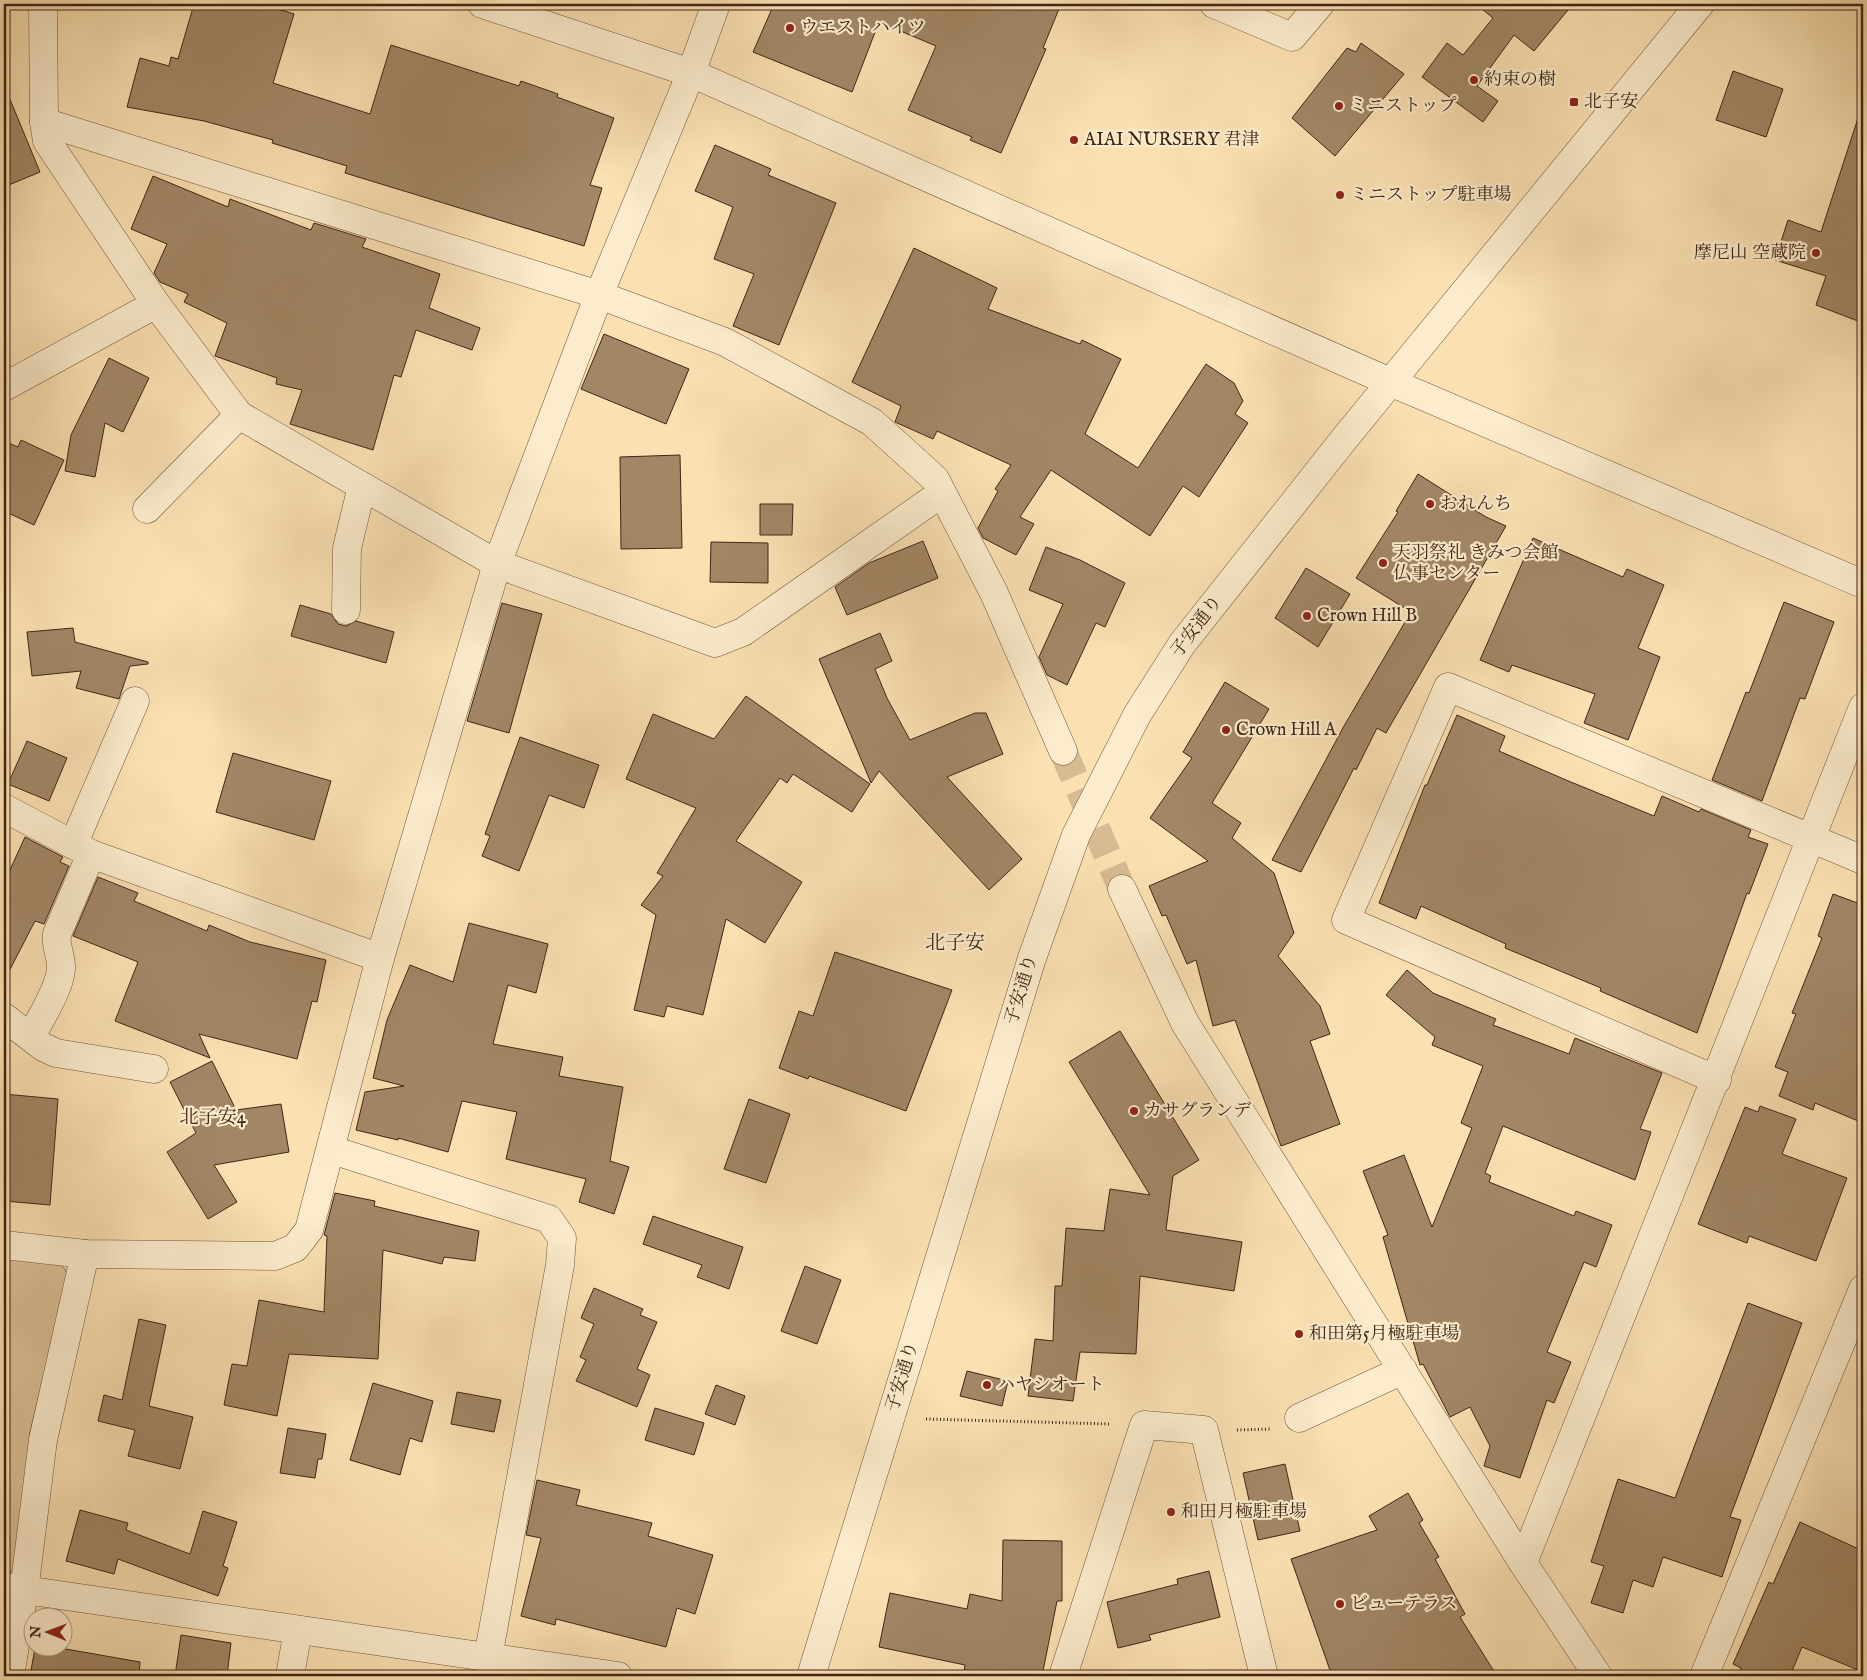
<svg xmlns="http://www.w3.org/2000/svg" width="1867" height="1680" font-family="'IM FELL English','Noto Serif JP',serif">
<rect width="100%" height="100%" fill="#fbe1b2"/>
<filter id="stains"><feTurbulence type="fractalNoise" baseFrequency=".004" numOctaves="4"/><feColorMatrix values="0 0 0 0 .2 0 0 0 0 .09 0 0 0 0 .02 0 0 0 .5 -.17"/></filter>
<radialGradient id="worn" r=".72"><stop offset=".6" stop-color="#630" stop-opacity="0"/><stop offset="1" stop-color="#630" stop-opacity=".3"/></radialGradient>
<!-- green -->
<path fill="#dbc197" stroke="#8e7356" d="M 4,1257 L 58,1263 L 65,1269 L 68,1277 L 30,1432 L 18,1565 L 10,1573 L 4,1575 Z"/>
<!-- building -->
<g fill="#a28767" stroke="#412516">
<path d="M 194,4 L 277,4 L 275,8 L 294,14 L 273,83 L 370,114 L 391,45 L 519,86 L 521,81 L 558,94 L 557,97 L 614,118 L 590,185 L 602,188 L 584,246 L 345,173 L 347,166 L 272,143 L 273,140 L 204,121 L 127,107 L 140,58 L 169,66 L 171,57 L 178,59 Z"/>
<path d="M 774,4 L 1061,4 L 1043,48 L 1046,49 L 1001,153 L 970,140 L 972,137 L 908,110 L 936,46 L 879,22 L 852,92 L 753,52 Z"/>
<path d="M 1476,4 L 1573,4 L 1534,51 L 1514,35 L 1477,86 L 1498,101 L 1483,122 L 1422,77 L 1447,43 L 1463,55 L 1493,18 Z"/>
<path d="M 1361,43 L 1404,74 L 1335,156 L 1292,118 L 1347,48 L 1356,52 Z"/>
<path d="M 1733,71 L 1783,89 L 1766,137 L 1716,120 Z"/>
<path d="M 4,85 L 40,172 L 4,187 Z"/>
<path d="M 1858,118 L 1863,119 L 1863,323 L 1816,305 L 1826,276 L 1775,260 L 1788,220 L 1821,232 Z"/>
<path d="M 715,145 L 771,169 L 768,175 L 836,203 L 779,345 L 733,326 L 754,274 L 714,259 L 733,207 L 695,191 Z"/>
<path d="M 153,176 L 228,207 L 230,199 L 311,230 L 314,223 L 366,239 L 362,247 L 440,274 L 429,308 L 480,328 L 472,350 L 416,330 L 401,377 L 394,375 L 373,450 L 290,424 L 302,390 L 276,384 L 277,378 L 215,356 L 227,323 L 184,302 L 188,294 L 160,282 L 154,273 L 167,244 L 131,229 Z"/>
<path d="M 914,248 L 997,288 L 988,309 L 1080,344 L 1082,340 L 1121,359 L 1085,434 L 1138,468 L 1206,364 L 1234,383 L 1243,401 L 1235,414 L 1248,423 L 1199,497 L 1183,486 L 1150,536 L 1051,470 L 1020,517 L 1034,524 L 1016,555 L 983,538 L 978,528 L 998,491 L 995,489 L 1011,465 L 937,431 L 933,439 L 895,422 L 901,406 L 852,382 Z"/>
<path d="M 604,334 L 689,369 L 666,424 L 581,389 Z"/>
<path d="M 109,358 L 149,378 L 123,432 L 105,423 L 95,477 L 65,471 L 71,435 Z"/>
<path d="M 21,440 L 64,460 L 34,525 L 4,511 L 4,441 L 18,447 Z"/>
<path d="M 680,455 L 682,548 L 621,549 L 620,457 Z"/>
<path d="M 1418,474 L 1486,517 L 1506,526 L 1386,733 L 1377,728 L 1356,770 L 1354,768 L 1301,872 L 1272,860 L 1344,726 L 1411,612 L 1356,578 L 1398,512 L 1396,511 Z"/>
<path d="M 760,504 L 793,504 L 792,535 L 760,535 Z"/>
<path d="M 1533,538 L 1623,577 L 1627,569 L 1664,585 L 1638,648 L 1660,657 L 1628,740 L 1584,723 L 1595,694 L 1512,665 L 1509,672 L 1480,660 Z"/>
<path d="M 923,541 L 938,578 L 847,615 L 835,587 L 869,563 Z"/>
<path d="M 711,542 L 768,543 L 768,583 L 710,582 Z"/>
<path d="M 1046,547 L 1080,560 L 1125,583 L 1105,627 L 1096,623 L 1067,685 L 1047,675 L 1039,657 L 1063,604 L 1029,590 Z"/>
<path d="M 1306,568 L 1350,594 L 1318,647 L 1275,618 Z"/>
<path d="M 1784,602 L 1834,622 L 1805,699 L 1800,698 L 1762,801 L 1712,780 L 1746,692 L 1749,693 Z"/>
<path d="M 502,603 L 542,614 L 509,733 L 467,721 Z"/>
<path d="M 300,605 L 331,614 L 338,624 L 346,626 L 356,621 L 394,632 L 386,663 L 291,636 Z"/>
<path d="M 73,628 L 75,642 L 148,662 L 148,664 L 130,666 L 119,699 L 76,688 L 81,671 L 32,676 L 27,632 Z"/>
<path d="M 880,633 L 892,661 L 875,669 L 887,698 L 910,740 L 975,713 L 986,713 L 1003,754 L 947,777 L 1022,859 L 989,890 L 879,771 L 871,783 L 819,659 Z"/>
<path d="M 1225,682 L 1269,709 L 1212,803 L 1241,823 L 1232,838 L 1274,873 L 1294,933 L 1278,956 L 1320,1006 L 1330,1034 L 1310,1041 L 1340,1124 L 1281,1146 L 1235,1020 L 1213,1026 L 1196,960 L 1187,964 L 1166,915 L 1162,916 L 1149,886 L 1208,861 L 1150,818 L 1192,758 L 1183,752 Z"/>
<path d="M 746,696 L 870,784 L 852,812 L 793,774 L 787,783 L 780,778 L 736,841 L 802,882 L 765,943 L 726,919 L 703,1015 L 667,1006 L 664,1017 L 634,1010 L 656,915 L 641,905 L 663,876 L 657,873 L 696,808 L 626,779 L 653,714 L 714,739 Z"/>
<path d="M 1457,715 L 1505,736 L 1499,751 L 1566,780 L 1654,816 L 1662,796 L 1699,812 L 1701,809 L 1751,830 L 1748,837 L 1768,844 L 1749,894 L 1747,893 L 1697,1033 L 1600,991 L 1601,988 L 1505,948 L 1506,944 L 1421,906 L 1416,919 L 1379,903 L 1425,785 L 1427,785 Z"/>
<path d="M 520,737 L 599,765 L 584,808 L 549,795 L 519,871 L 482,856 L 490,836 L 485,834 Z"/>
<path d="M 27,741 L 67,758 L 49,801 L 8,784 Z"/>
<path d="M 233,753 L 331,781 L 314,840 L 216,812 Z"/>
<path d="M 25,837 L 63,857 L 60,862 L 69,866 L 44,924 L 35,921 L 4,981 L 4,883 Z"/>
<path d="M 98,877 L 138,893 L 134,901 L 207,931 L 209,925 L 250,942 L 326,960 L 317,1002 L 312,1001 L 297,1059 L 199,1034 L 210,1058 L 115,1021 L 138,962 L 73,936 Z"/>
<path d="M 1833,894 L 1863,905 L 1863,1123 L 1815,1103 L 1813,1110 L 1779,1096 L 1788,1072 L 1775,1067 L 1796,1014 L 1792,1013 L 1822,938 L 1818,936 Z"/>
<path d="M 469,923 L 548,944 L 536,993 L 508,985 L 493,1044 L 563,1057 L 559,1076 L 623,1087 L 610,1161 L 629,1167 L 614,1214 L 579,1202 L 586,1179 L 506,1159 L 517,1112 L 462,1101 L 448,1152 L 398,1138 L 398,1140 L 356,1130 L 365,1092 L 404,1086 L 373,1078 L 387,1020 L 410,965 L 453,982 Z"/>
<path d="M 835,952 L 952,990 L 906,1111 L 809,1076 L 808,1079 L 779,1068 L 799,1011 L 813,1016 Z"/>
<path d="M 1407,970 L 1433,993 L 1496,1019 L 1493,1025 L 1569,1054 L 1575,1038 L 1662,1073 L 1640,1129 L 1651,1132 L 1635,1180 L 1503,1126 L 1485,1173 L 1491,1176 L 1489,1182 L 1574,1216 L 1576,1211 L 1612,1225 L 1596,1267 L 1584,1262 L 1547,1352 L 1571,1362 L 1554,1403 L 1547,1400 L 1520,1478 L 1484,1466 L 1490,1446 L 1470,1407 L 1450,1417 L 1423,1364 L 1420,1365 L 1383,1237 L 1388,1235 L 1363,1171 L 1404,1155 L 1432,1227 L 1472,1128 L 1461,1123 L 1483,1066 L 1432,1045 L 1435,1037 L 1386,995 Z"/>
<path d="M 1120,1031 L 1199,1160 L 1173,1176 L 1166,1230 L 1242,1242 L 1234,1291 L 1140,1276 L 1136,1354 L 1080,1352 L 1073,1401 L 1028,1396 L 1035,1339 L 1053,1341 L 1055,1286 L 1062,1286 L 1066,1228 L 1104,1231 L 1110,1189 L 1150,1195 L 1069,1062 Z"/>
<path d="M 212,1061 L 236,1110 L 281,1104 L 289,1152 L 214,1165 L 237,1202 L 208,1219 L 167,1152 L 196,1133 L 170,1082 Z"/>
<path d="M 4,1094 L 58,1099 L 50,1205 L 4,1201 Z"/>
<path d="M 749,1099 L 790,1114 L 766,1183 L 724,1169 Z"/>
<path d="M 1760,1106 L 1796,1119 L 1782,1154 L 1847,1178 L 1816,1261 L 1749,1236 L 1747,1243 L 1698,1224 L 1745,1107 L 1758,1112 Z"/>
<path d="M 335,1193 L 375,1201 L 374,1206 L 479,1231 L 475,1261 L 444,1257 L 442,1264 L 383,1250 L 378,1359 L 289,1354 L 277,1416 L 224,1405 L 232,1364 L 247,1366 L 259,1300 L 324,1312 L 327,1236 L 324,1235 Z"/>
<path d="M 653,1216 L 743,1247 L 729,1289 L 697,1277 L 702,1265 L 643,1244 Z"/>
<path d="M 805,1266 L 841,1280 L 817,1344 L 781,1331 Z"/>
<path d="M 594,1288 L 643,1309 L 640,1315 L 657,1322 L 637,1369 L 650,1375 L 637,1407 L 576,1381 L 586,1360 L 580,1357 L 594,1324 L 581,1318 Z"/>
<path d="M 1748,1303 L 1802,1323 L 1730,1517 L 1741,1520 L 1722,1577 L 1663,1557 L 1653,1587 L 1633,1580 L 1623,1613 L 1591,1603 L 1604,1566 L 1591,1562 L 1618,1479 L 1675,1498 Z"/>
<path d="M 139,1319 L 166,1325 L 149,1406 L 193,1417 L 180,1469 L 128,1456 L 135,1430 L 98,1421 L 104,1395 L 122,1400 Z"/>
<path d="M 967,1371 L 1008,1381 L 1002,1406 L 960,1396 Z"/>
<path d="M 373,1383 L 433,1401 L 422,1442 L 410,1438 L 400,1475 L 350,1460 Z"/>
<path d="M 716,1385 L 745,1396 L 735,1425 L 705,1414 Z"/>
<path d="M 457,1392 L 501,1400 L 494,1432 L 451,1424 Z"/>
<path d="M 655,1408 L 704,1423 L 694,1455 L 645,1440 Z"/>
<path d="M 288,1428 L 326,1434 L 322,1459 L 318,1459 L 315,1478 L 280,1473 Z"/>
<path d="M 1285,1464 L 1300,1531 L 1258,1540 L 1243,1473 Z"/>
<path d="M 537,1480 L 580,1490 L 576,1505 L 652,1523 L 648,1536 L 713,1555 L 695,1614 L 677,1608 L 666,1647 L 556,1619 L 555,1625 L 521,1616 L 541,1538 L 526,1535 Z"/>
<path d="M 1408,1493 L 1423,1520 L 1419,1523 L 1439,1557 L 1435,1559 L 1465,1614 L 1460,1617 L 1497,1676 L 1332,1676 L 1291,1559 L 1377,1530 L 1369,1516 Z"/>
<path d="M 80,1510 L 128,1523 L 126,1530 L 190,1554 L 203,1511 L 237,1522 L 223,1566 L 228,1568 L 218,1596 L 118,1559 L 114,1574 L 66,1561 Z"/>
<path d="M 1800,1522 L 1863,1551 L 1863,1672 L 1802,1647 L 1790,1676 L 1738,1676 L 1741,1668 L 1733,1664 L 1769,1582 L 1773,1584 Z"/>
<path d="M 1003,1540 L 1062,1541 L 1062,1601 L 1057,1601 L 1042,1676 L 963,1676 L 965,1665 L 879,1647 L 890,1593 L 967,1609 L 970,1594 L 1002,1601 Z"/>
<path d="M 1209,1571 L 1220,1617 L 1149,1635 L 1151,1640 L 1118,1648 L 1107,1602 L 1178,1584 L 1177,1579 Z"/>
<path d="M 181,1635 L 231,1643 L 227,1676 L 175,1676 Z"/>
<path d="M 35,1648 L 60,1648 L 140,1662 L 139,1676 L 30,1676 Z"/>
</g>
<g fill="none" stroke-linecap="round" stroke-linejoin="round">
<!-- minor-tunnel -->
<path stroke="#d6bb93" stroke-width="28" stroke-dasharray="28 14" stroke-linecap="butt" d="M 1063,751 L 1122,889"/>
<defs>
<g id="minor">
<path d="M 43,4 L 44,122 L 47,141 L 156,304 L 239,415 L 497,564 L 715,643 L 743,632 L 942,493"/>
<path d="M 482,4 L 691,73 L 1390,382 L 1863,584"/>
<path d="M 1214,4 L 1292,37 L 1320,4"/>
<path d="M 44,122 L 599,295 L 725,342 L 872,422 L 935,479 L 994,593 L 1063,751"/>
<path d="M 4,387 L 156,304"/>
<path d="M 147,509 L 239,415"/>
<path d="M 346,610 L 347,548 L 362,486"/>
<path d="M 4,808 L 91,854 L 380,958"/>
<path d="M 73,845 L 135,701"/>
<path d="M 1122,889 L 1185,1023 L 1523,1563 L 1598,1676"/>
<path d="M 4,1017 L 43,1047 L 56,1053 L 154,1069"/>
<path d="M 31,1037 C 40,1019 60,988 61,969 C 62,957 55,947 57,934 L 91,854"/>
<path d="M 1717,1080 L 1346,920 L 1448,687 L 1863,860"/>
<path d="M 332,1150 L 549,1219 L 562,1238 L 560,1265 L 488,1657"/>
<path d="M 4,1245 L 85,1254 L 275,1256 L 295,1248 L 309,1230 L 380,958 L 497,564 L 599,295 L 691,73 L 716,4"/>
<path d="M 1299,1418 L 1403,1370"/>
<path d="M 1523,1563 L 1863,707"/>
<path d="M 4,1587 L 618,1676"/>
<path d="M 10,1676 L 24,1591 L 43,1440 L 85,1254"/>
<path d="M 290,1676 L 298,1630"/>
<path d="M 811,1676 L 1032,958 L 1076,835 L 1137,715 L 1182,644 L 1345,438 L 1700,4"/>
<path d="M 1063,1676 L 1144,1425 L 1204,1430 L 1264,1676"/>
<path d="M 1704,1676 L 1863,1289"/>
</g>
</defs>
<!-- minor casing -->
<use href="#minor" stroke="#70543d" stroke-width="29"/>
<!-- path -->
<g stroke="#412516" stroke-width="3" stroke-dasharray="1 2.5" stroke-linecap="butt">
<path d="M 926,1419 L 1111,1424"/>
<path d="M 1237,1430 L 1271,1429"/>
</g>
<!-- minor -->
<use href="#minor" stroke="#fceccd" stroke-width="28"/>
</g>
<!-- markers -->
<g fill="#8f2418" stroke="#fceccd" stroke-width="2">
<circle cx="790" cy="28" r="5"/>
<circle cx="1474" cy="80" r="5"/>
<rect x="1569" y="97" width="10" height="10" rx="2.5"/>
<circle cx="1339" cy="106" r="5"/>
<circle cx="1074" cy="140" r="5"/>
<circle cx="1340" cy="195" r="5"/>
<circle cx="1816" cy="253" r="5"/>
<circle cx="1430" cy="504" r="5"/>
<circle cx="1383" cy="563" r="5"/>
<circle cx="1307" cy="616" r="5"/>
<circle cx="1226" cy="730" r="5"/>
<circle cx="1134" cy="1111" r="5"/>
<circle cx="1299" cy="1334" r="5"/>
<circle cx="987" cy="1385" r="5"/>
<circle cx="1171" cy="1512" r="5"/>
<circle cx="1340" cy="1604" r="5"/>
</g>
<g text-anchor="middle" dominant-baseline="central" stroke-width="4.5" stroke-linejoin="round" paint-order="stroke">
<!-- poi labels -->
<g font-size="18" fill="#412516" stroke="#fceccd" text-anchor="start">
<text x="800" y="28">ウエストハイツ</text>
<text x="1484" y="80">約束の樹</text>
<text x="1584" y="102">北子安</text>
<text x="1349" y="106">ミニストップ</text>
<text x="1084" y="140">AIAI NURSERY 君津</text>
<text x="1350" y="195">ミニストップ駐車場</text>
<text x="1806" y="253" text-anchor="end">摩尼山 空蔵院</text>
<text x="1440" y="504">おれんち</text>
<text x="1393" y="553">天羽祭礼 きみつ会館<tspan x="1393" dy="21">仏事センター</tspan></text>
<text x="1317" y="616">Crown Hill B</text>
<text x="1236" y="730">Crown Hill A</text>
<text x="1144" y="1111">カサグランデ</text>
<text x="1309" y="1334">和田第5月極駐車場</text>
<text x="997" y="1385">ハヤシオート</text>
<text x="1181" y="1512">和田月極駐車場</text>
<text x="1350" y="1604">ビューテラス</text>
</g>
<!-- street labels -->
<g font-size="18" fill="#412516" stroke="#fceccd">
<text transform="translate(1197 627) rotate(-53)">子安通り</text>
<text transform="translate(1022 990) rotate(-73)">子安通り</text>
<text transform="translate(903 1377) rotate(-73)">子安通り</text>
</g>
<!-- neighbourhood labels -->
<g font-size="19" fill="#412516" stroke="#fceccd">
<text x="213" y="1118">北子安4</text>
</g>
<!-- quarter labels -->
<g font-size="20" fill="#412516" stroke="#fceccd">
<text x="955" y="943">北子安</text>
</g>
</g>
<!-- margin -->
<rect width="1867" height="1680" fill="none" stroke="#fbe1b2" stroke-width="20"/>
<rect x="5" y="5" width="1857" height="1670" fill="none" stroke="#412516" stroke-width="2.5"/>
<rect x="10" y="10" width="1847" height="1660" fill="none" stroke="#412516"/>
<!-- north arrow -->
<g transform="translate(48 1632) rotate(271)"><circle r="24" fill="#fceccd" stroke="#b19c84"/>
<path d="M0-4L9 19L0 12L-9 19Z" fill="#8f2418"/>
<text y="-8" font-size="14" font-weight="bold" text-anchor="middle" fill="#412516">N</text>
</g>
<rect width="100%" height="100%" filter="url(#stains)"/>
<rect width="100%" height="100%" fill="url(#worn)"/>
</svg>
